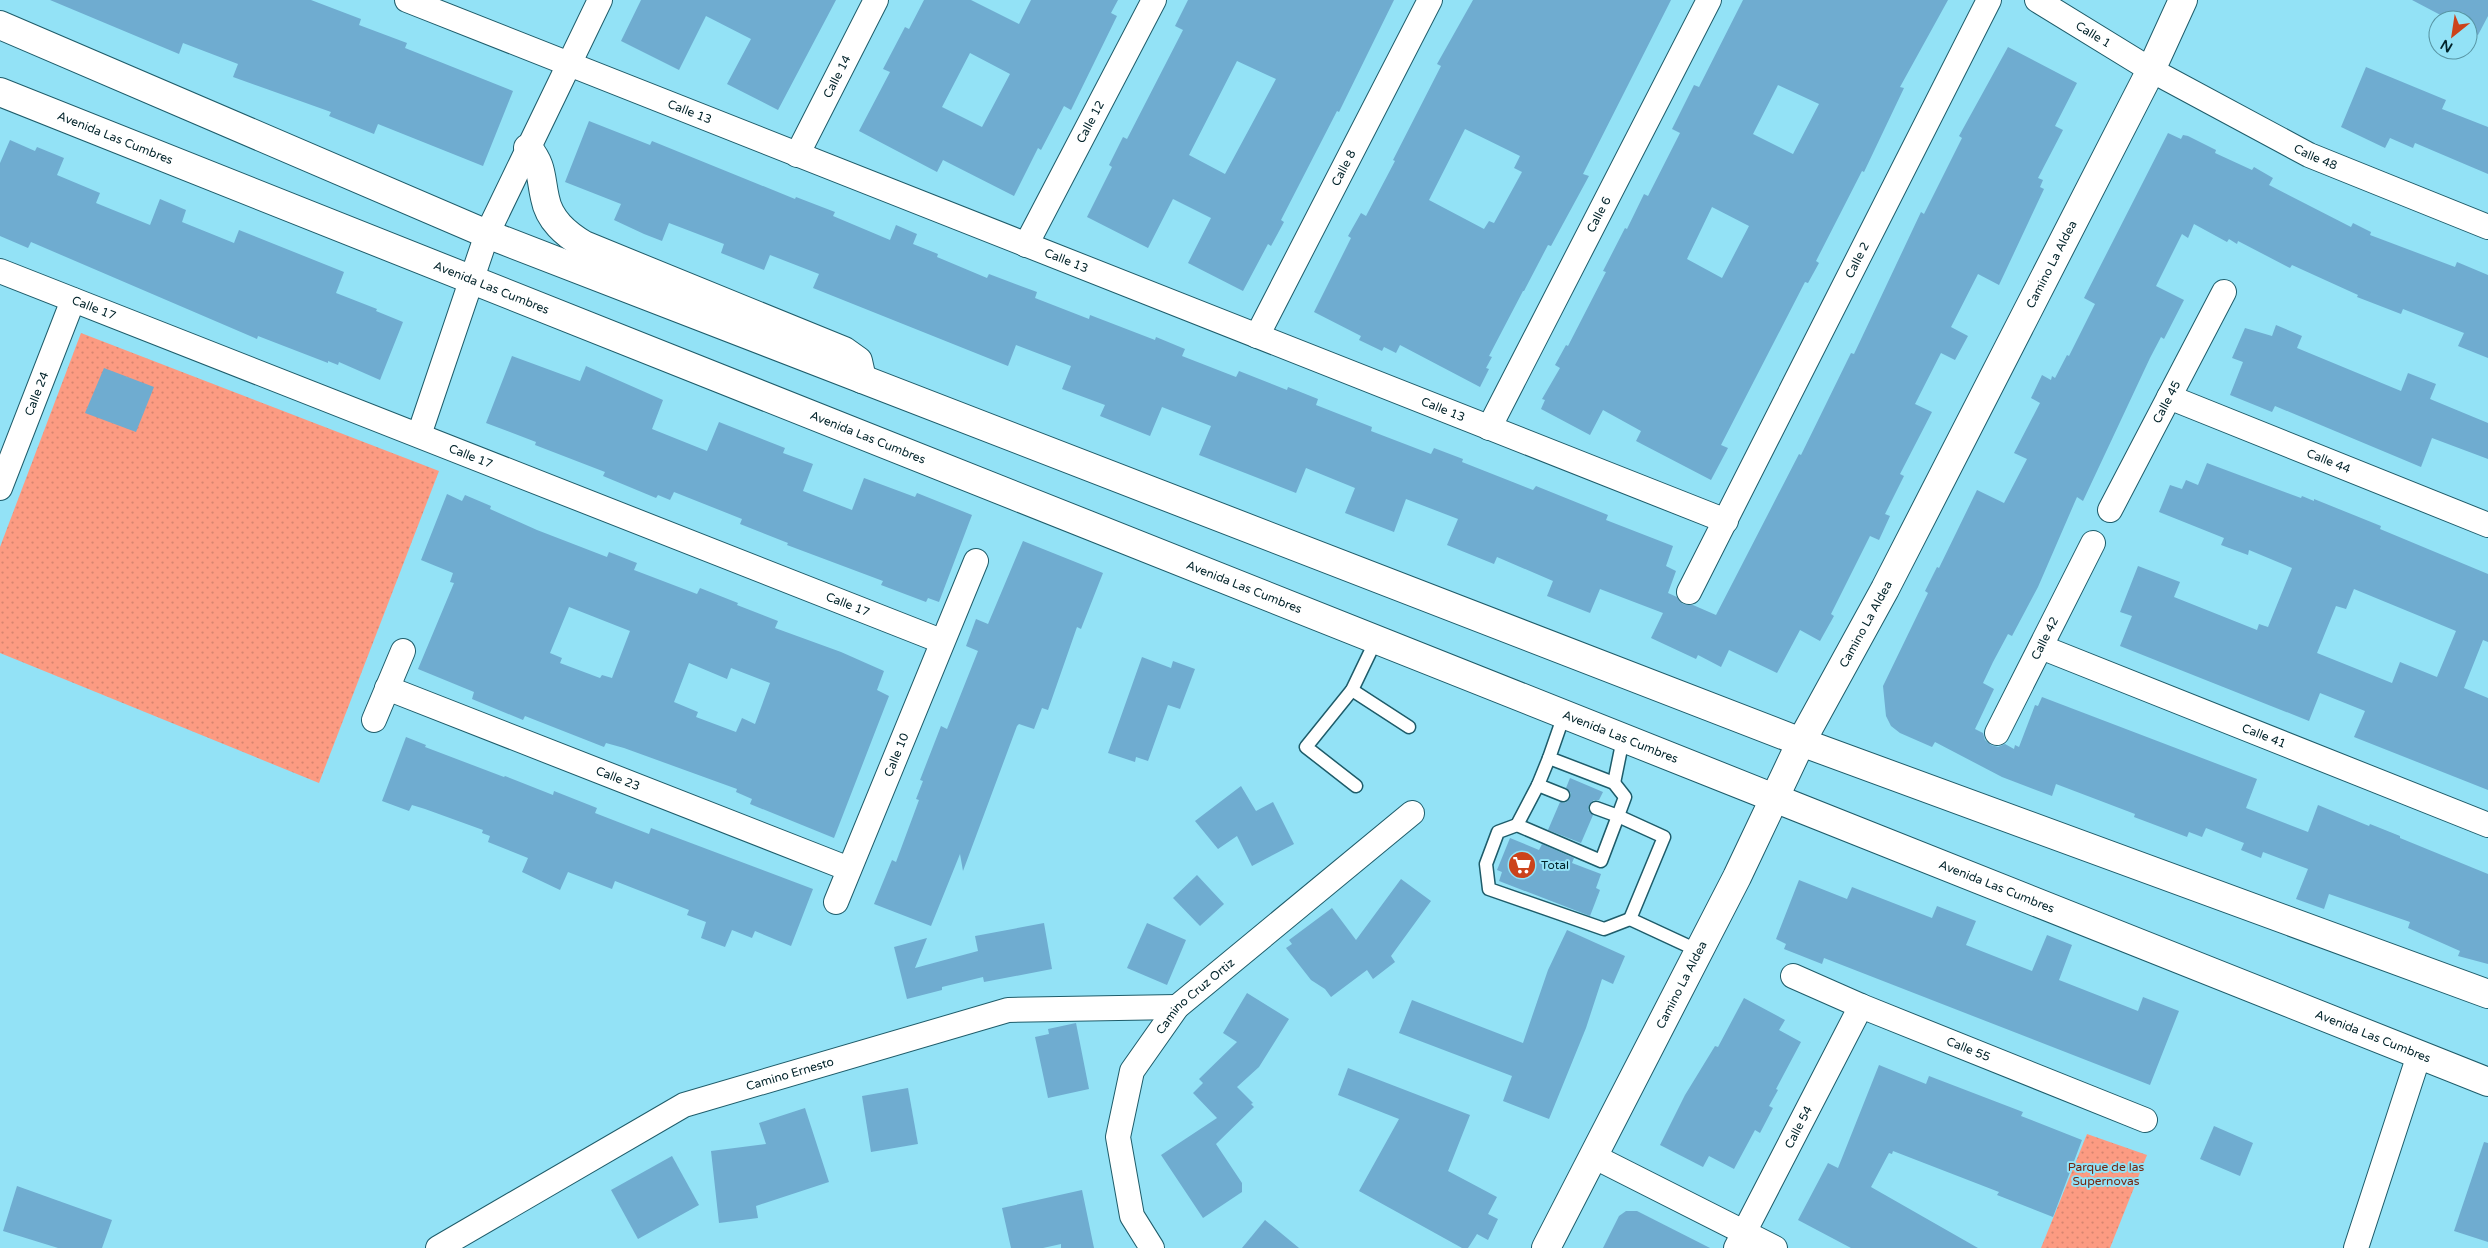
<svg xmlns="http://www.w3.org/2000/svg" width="2488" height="1248" font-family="'Varela Round',sans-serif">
<defs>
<pattern id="park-dots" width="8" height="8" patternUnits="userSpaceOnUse" patternTransform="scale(1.25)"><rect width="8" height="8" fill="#fc9b82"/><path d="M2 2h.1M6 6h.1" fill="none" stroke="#d68570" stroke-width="1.8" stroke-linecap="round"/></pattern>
</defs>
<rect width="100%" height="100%" fill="#93e2f6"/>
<!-- park -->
<g fill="url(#park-dots)">
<path d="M 81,333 L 439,471 L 319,783 L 0,653 L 0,547 Z"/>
<path d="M 2087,1134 L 2147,1155 L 2110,1248 L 2041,1248 Z"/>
</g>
<!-- building -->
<g fill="#6facd0" fill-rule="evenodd">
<path d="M 50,0 L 311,0 L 361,19 L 359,25 L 407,43 L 405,48 L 513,91 L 483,166 L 378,124 L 374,134 L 329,116 L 331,112 L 233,77 L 238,64 L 183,43 L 179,54 Z"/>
<path d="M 641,0 L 836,0 L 778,110 L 727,84 L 751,39 L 706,16 L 679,70 L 621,41 Z"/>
<path d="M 924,0 L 971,0 L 1019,24 L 1031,0 L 1118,0 L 1111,13 L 1117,16 L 1071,110 L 1064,106 L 1041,150 L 1038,148 L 1014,196 L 943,160 L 937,172 L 859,131 L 890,72 L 883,69 L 905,27 L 909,29 ZM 970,53 L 1010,74 L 982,127 L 942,107 Z"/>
<path d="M 1188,0 L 1394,0 L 1339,112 L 1337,111 L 1281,220 L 1284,222 L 1271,246 L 1268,244 L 1243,291 L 1188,263 L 1211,218 L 1173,199 L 1148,248 L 1087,217 L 1112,167 L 1109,165 L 1123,137 L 1127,139 L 1183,30 L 1175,26 ZM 1237,61 L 1276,79 L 1225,174 L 1189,155 Z"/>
<path d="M 1473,0 L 1671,0 L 1583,174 L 1589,176 L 1551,246 L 1548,245 L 1524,291 L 1523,291 L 1489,356 L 1492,357 L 1486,368 L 1489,369 L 1480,387 L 1400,345 L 1396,353 L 1384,347 L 1382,351 L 1359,340 L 1361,336 L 1314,312 L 1351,238 L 1348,236 L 1361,213 L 1366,216 L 1395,161 L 1393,160 L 1441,66 L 1437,64 ZM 1465,129 L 1520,156 L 1514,168 L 1522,172 L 1494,223 L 1489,221 L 1484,229 L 1429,200 Z"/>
<path d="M 1743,0 L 1948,0 L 1900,87 L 1904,88 L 1864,172 L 1862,171 L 1816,261 L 1819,263 L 1808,283 L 1805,282 L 1721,445 L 1728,448 L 1711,480 L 1636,441 L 1641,431 L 1603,410 L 1590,435 L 1541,409 L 1545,400 L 1542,399 L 1560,368 L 1555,365 L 1566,345 L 1568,346 L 1606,272 L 1603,271 L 1625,228 L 1627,229 L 1644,194 L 1648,196 L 1680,133 L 1672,129 L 1694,85 L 1699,87 ZM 1778,85 L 1819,104 L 1793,154 L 1753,134 ZM 1712,207 L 1749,226 L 1722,278 L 1687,259 Z"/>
<path d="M 2412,0 L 2488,0 L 2488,16 L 2478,35 L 2468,30 L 2468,20 L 2450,20 Z"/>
<path d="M 2008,47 L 2077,83 L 2055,126 L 2063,130 L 2038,178 L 2043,180 L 2040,187 L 2044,189 L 1999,285 L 1978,274 L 1951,327 L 1968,336 L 1955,360 L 1941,353 L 1915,404 L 1932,412 L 1900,474 L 1904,476 L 1885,514 L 1890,516 L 1879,540 L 1870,536 L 1831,614 L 1834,616 L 1820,641 L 1800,630 L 1777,673 L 1729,650 L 1721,667 L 1698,655 L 1696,659 L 1651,638 L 1663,613 L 1600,589 L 1590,613 L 1547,596 L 1553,581 L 1497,557 L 1494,564 L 1447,545 L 1458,519 L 1406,499 L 1394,532 L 1345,513 L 1355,488 L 1306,468 L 1296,493 L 1199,455 L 1211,426 L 1162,407 L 1150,436 L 1100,416 L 1105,405 L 1062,389 L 1071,366 L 1016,345 L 1008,366 L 813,288 L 819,274 L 770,255 L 764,270 L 721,253 L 724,244 L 669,223 L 662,241 L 644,234 L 614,220 L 621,204 L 565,182 L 589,121 L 650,145 L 652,141 L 795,199 L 796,197 L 835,212 L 833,216 L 890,240 L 896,225 L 917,234 L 913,244 L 938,254 L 937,257 L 987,278 L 989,274 L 1037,292 L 1035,298 L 1089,319 L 1090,315 L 1155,340 L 1156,337 L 1185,349 L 1182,356 L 1236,377 L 1239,371 L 1287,390 L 1288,387 L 1318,399 L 1316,405 L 1372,427 L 1371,431 L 1431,454 L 1434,448 L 1463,459 L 1462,462 L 1533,490 L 1536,486 L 1608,515 L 1606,520 L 1673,546 L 1666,566 L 1676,571 L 1668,593 L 1677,597 L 1683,604 L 1693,605 L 1716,615 L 1799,454 L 1801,455 L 1851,353 L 1854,354 L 1921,212 L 1924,214 L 1962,138 L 1959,136 Z"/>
<path d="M 2366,67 L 2446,100 L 2442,109 L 2488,127 L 2488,174 L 2415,143 L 2413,148 L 2390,138 L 2385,148 L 2341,127 Z"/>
<path d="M 2168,133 L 2181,139 L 2183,135 L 2188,136 L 2216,150 L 2215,153 L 2252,170 L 2254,167 L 2273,178 L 2269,185 L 2351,227 L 2353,223 L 2371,232 L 2370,235 L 2455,267 L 2457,262 L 2488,275 L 2488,358 L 2458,346 L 2464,333 L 2403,309 L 2401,314 L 2357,297 L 2358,295 L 2292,265 L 2290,268 L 2238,241 L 2237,244 L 2229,239 L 2227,242 L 2194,224 L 2188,238 L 2182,234 L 2156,286 L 2184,300 L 2164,339 L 2161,337 L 2150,358 L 2083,501 L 2077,497 L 2038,587 L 2012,636 L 2008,634 L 1993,662 L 1983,683 L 1994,689 L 1975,729 L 1983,733 L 1985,740 L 1991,745 L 1998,747 L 2005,744 L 2014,749 L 2015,745 L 2019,747 L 2035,705 L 2038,706 L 2042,697 L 2257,779 L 2246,808 L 2308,832 L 2318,805 L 2369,826 L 2370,824 L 2400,836 L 2400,838 L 2488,874 L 2488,964 L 2458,956 L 2460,951 L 2408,928 L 2410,922 L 2329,894 L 2324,909 L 2296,899 L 2308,869 L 2263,852 L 2261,858 L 2241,850 L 2244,843 L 2206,828 L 2202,837 L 2189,832 L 2187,837 L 2134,817 L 2135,814 L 2056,784 L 2052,796 L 2002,777 L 1935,742 L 1932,747 L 1900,733 L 1891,726 L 1886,716 L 1883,686 L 1928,593 L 1925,591 L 1937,567 L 1939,568 L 1977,490 L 2004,503 L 2027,459 L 2014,453 L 2040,403 L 2031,398 L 2042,375 L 2051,380 L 2052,376 L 2055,378 L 2067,355 L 2069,356 L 2095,304 L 2084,298 Z"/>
<path d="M 10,140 L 35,151 L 37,147 L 64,158 L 57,175 L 100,193 L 96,203 L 150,225 L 160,199 L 186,210 L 182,222 L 234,243 L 239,230 L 344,272 L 336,293 L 377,309 L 376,311 L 403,322 L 380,380 L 339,362 L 338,365 L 328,361 L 328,363 L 258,336 L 257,339 L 31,242 L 28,248 L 0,236 L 0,163 Z"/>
<path d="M 2276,325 L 2302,336 L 2297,348 L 2401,391 L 2408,373 L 2436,384 L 2430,399 L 2488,423 L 2488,459 L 2432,438 L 2421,467 L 2275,406 L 2272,412 L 2230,395 L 2243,362 L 2232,358 L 2245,328 L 2272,336 Z"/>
<path d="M 512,356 L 580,381 L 586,366 L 663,400 L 652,429 L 707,451 L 719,422 L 785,448 L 783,453 L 813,464 L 803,491 L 852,510 L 864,478 L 915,497 L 917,493 L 972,515 L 939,602 L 928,598 L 926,602 L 881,585 L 883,581 L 787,545 L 788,543 L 740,524 L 742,519 L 674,492 L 670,500 L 658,495 L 656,498 L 603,476 L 605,472 L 535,445 L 536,442 L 486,423 Z"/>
<path d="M 104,368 L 154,387 L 136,432 L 85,413 Z"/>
<path d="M 2207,463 L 2301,498 L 2302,496 L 2314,501 L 2314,499 L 2381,526 L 2380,529 L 2488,574 L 2488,642 L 2483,640 L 2464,688 L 2488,698 L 2488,790 L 2354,737 L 2365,711 L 2320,693 L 2309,721 L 2120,646 L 2132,616 L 2120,612 L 2138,566 L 2180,582 L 2174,597 L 2257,630 L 2259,624 L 2268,627 L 2292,568 L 2249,550 L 2248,555 L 2221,545 L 2224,538 L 2159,512 L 2170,485 L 2182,489 L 2186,480 L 2198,485 ZM 2354,589 L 2456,631 L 2437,677 L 2400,662 L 2392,683 L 2317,653 L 2336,606 L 2346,609 Z"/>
<path d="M 447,494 L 462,501 L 465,495 L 491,506 L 490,509 L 537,530 L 607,557 L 609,552 L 637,563 L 634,570 L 697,594 L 700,588 L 738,603 L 737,605 L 778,621 L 775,628 L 841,652 L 884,671 L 877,690 L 889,696 L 834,838 L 750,804 L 752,799 L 736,792 L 737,789 L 624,748 L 606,743 L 604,747 L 525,716 L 523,720 L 472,699 L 474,692 L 418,669 L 454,583 L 450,582 L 453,573 L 421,560 ZM 569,607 L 630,631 L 612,678 L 602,675 L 600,678 L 560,663 L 562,658 L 550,653 ZM 689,663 L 727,679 L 731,668 L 770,683 L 755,724 L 742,718 L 736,732 L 696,717 L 698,712 L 674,702 Z"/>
<path d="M 1023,541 L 1103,573 L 1081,629 L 1077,627 L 1048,710 L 1042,708 L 1034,729 L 1019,724 L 1017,726 L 963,871 L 960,854 L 931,926 L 874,904 L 892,860 L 896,862 L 919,800 L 916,799 L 923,781 L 920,780 L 941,726 L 947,729 L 978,651 L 966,646 L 976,619 L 988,624 Z"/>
<path d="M 1142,657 L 1171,668 L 1173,661 L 1195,669 L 1180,709 L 1168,705 L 1148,761 L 1136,757 L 1135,762 L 1108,753 Z"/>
<path d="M 406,737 L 426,745 L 425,747 L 504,777 L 505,776 L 553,795 L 554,791 L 597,808 L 595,813 L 649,834 L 651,828 L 813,889 L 791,946 L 755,931 L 752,938 L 732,930 L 725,947 L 701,938 L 706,922 L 687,915 L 689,910 L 615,881 L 612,889 L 568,872 L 560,890 L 522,872 L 528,858 L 488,842 L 490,836 L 482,833 L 483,830 L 425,809 L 412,805 L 409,811 L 382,801 Z"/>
<path d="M 1570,778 L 1603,792 L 1599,800 L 1594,800 L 1589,805 L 1588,810 L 1593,815 L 1581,843 L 1548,830 L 1560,802 L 1565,803 L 1570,798 L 1571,793 L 1566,788 Z"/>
<path d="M 1241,786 L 1256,811 L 1273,802 L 1294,844 L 1252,866 L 1237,836 L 1218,849 L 1195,821 Z"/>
<path d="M 1510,838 L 1539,850 L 1542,844 L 1574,858 L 1572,863 L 1601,874 L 1596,888 L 1600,890 L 1590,916 L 1499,881 L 1502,872 L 1497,870 Z"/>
<path d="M 1197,875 L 1224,904 L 1200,926 L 1173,898 Z"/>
<path d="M 1401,879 L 1431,901 L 1391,956 L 1395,962 L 1373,979 L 1367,970 L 1331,997 L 1325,989 L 1311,980 L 1286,948 L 1292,944 L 1289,940 L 1332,908 L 1356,940 Z"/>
<path d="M 1799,880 L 1847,899 L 1852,887 L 1932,918 L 1937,906 L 1976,921 L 1966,945 L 2032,971 L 2047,935 L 2072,945 L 2059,980 L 2138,1011 L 2143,997 L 2179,1011 L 2150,1085 L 1824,958 L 1822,964 L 1784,949 L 1786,944 L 1776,939 Z"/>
<path d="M 1044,923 L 1052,969 L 984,982 L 983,977 L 942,987 L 942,990 L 907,999 L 894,947 L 927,938 L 915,968 L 978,951 L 975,936 Z"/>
<path d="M 1147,923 L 1186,940 L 1167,985 L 1127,968 Z"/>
<path d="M 1567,930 L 1625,956 L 1613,984 L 1602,979 L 1586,1028 L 1549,1119 L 1503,1101 L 1512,1076 L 1399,1033 L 1412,1000 L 1523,1043 L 1548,970 Z"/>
<path d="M 1247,993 L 1289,1019 L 1259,1067 L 1237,1087 L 1253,1103 L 1251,1104 L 1254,1107 L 1216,1144 L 1242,1183 L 1242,1192 L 1203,1218 L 1161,1155 L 1217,1118 L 1193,1093 L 1203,1083 L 1199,1079 L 1237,1042 L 1223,1033 Z"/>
<path d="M 1744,998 L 1785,1020 L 1779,1030 L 1801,1042 L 1776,1089 L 1778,1090 L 1769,1106 L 1773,1108 L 1760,1133 L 1755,1130 L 1734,1169 L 1709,1156 L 1703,1167 L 1660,1145 L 1685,1095 L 1715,1046 L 1718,1047 Z"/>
<path d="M 1076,1023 L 1089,1089 L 1048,1098 L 1035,1037 L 1049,1034 L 1048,1029 Z"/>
<path d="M 1879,1065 L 1926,1084 L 1929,1076 L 2023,1112 L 2021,1116 L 2082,1140 L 2053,1217 L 1997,1195 L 1999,1192 L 1893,1151 L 1892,1154 L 1889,1153 L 1871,1187 L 1978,1248 L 1851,1248 L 1798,1220 L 1828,1163 L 1838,1168 Z"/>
<path d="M 1348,1068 L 1470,1115 L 1448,1171 L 1497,1197 L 1488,1214 L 1498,1219 L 1488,1240 L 1477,1234 L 1468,1248 L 1462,1248 L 1359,1191 L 1399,1119 L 1338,1095 Z"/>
<path d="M 908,1088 L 918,1144 L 871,1152 L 862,1096 Z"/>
<path d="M 805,1108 L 829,1182 L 756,1206 L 758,1218 L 719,1223 L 711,1151 L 766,1144 L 759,1123 Z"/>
<path d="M 2214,1126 L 2253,1143 L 2240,1176 L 2200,1159 Z"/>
<path d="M 2484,1142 L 2488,1143 L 2488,1242 L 2454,1231 Z"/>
<path d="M 672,1156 L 699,1205 L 638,1239 L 611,1190 Z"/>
<path d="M 17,1186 L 112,1220 L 102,1248 L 58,1248 L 3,1231 Z"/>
<path d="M 1082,1190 L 1094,1248 L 1061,1248 L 1061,1244 L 1043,1248 L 1011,1248 L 1002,1208 Z"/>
<path d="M 1626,1211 L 1637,1211 L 1710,1248 L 1603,1248 L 1619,1216 Z"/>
<path d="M 1265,1220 L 1299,1248 L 1242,1248 Z"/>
</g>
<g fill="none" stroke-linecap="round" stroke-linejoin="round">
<defs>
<g id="lane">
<path d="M 1352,690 L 1409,727"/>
<path d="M 1564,715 L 1549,758 L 1614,783 L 1625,797 L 1618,816 L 1596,808"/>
<path d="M 1549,758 L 1538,785 L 1563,795"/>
<path d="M 1614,783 L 1623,739"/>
<path d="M 1538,785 L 1517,825 L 1601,861 L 1618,816 L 1664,837 L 1630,919 L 1699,951"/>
<path d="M 1356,786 L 1306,747 L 1352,690 L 1376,640"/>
<path d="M 1517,825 L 1498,832 L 1486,864 L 1489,889 L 1604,929 L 1630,919"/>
</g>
<g id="street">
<path id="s1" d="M 407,0 L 1726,521"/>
<path id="s2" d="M 2037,0 L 2151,70 L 2309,155 L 2488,227"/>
<path id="s3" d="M 797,155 L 876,0"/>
<path id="s4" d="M 1026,245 L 1154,0"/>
<path id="s5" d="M 0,271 L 941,641"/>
<path id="s6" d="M 1257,336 L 1430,0"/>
<path id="s7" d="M 2169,397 L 2488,525"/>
<path id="s8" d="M 1489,428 L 1709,0"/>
<path d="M 419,435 L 487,234 L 600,0"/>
<path id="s9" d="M 0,488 L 73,300"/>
<path id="s10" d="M 2110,510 L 2224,292"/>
<path id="s11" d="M 1689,592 L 1989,0"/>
<path id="s12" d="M 2041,647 L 2488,825"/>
<path id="s13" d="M 387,688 L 849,869"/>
<path d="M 374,720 L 403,651"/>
<path id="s14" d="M 1997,733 L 2093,543"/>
<path id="s15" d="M 836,902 L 976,561"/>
<path id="s16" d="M 1793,976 L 1861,1006 L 2145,1120"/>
<path d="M 1593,1156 L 1775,1248"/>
<path id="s17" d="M 438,1248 L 684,1105 L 1008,1010 L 1177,1007"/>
<path id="s18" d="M 1152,1248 L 1132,1216 L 1118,1137 L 1132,1071 L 1177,1007 L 1412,813"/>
<path id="s19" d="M 1736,1248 L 1861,1006"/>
<path d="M 2356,1248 L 2419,1055"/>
</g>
<g id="secondary">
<path id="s20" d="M 1546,1248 L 1737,877 L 1801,742 L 1885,589 L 2151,70 L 2183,0"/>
</g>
<g id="highway">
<path d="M 0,25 L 487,234 L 1801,742 L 2488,994"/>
<path id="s21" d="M 0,92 L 2488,1082"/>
<path d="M 528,148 C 543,167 540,176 545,198 C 549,220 566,234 584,245 L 844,351 L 858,361 L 862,379"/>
</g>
</defs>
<!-- lane casing -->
<use href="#lane" stroke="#1e5c6a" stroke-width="15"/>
<!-- street casing -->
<use href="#street" stroke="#1e5c6a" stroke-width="26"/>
<!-- secondary casing -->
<use href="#secondary" stroke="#1e5c6a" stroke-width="30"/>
<!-- highway casing -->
<use href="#highway" stroke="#1e5c6a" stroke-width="30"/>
<!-- lane -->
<use href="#lane" stroke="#fff" stroke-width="12"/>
<!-- street -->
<use href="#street" stroke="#fff" stroke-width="24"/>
<!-- secondary -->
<use href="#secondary" stroke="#fff" stroke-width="28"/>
<!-- highway -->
<use href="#highway" stroke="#fff" stroke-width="28"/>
</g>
<!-- icons -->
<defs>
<symbol id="supermarket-disc" viewBox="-11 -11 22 22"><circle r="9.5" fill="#cc431b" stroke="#93e2f6"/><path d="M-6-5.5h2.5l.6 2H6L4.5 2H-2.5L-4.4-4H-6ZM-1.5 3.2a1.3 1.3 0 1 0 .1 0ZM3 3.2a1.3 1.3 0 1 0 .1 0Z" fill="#fff"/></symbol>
</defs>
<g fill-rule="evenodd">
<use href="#supermarket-disc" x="1506" y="849" width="32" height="32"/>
</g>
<g text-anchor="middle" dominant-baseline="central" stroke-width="4" stroke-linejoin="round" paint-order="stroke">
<!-- street labels -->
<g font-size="12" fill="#002229" stroke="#93e2f6">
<text stroke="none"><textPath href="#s2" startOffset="66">Calle 1</textPath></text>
<text stroke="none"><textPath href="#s3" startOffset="88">Calle 14</textPath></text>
<text stroke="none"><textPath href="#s1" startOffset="304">Calle 13</textPath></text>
<text stroke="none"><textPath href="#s4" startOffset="139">Calle 12</textPath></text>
<text stroke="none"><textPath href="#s21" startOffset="124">Avenida Las Cumbres</textPath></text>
<text stroke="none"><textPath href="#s2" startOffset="320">Calle 48</textPath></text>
<text stroke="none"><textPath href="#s6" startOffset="189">Calle 8</textPath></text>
<text stroke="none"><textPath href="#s8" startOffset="240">Calle 6</textPath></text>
<text stroke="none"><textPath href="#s11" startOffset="372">Calle 2</textPath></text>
<text stroke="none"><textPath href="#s1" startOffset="709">Calle 13</textPath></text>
<text stroke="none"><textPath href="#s20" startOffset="1106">Camino La Aldea</textPath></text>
<text stroke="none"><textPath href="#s21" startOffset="529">Avenida Las Cumbres</textPath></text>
<text stroke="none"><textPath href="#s5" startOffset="101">Calle 17</textPath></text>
<text stroke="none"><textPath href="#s9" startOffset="101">Calle 24</textPath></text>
<text stroke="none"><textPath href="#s10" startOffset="122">Calle 45</textPath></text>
<text stroke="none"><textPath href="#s1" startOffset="1114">Calle 13</textPath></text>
<text stroke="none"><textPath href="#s21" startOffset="934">Avenida Las Cumbres</textPath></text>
<text stroke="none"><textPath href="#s5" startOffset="506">Calle 17</textPath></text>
<text stroke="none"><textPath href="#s7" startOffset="172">Calle 44</textPath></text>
<text stroke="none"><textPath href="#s21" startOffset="1339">Avenida Las Cumbres</textPath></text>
<text stroke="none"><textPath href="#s5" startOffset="911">Calle 17</textPath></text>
<text stroke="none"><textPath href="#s20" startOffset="701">Camino La Aldea</textPath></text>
<text stroke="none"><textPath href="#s14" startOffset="106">Calle 42</textPath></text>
<text stroke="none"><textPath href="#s12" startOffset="240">Calle 41</textPath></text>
<text stroke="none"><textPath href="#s21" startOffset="1744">Avenida Las Cumbres</textPath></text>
<text stroke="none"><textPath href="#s15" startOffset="159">Calle 10</textPath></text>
<text stroke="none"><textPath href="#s13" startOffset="248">Calle 23</textPath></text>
<text stroke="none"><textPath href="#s21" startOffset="2149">Avenida Las Cumbres</textPath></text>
<text stroke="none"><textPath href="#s20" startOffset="296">Camino La Aldea</textPath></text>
<text stroke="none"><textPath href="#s18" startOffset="284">Camino Cruz Ortiz</textPath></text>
<text stroke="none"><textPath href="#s21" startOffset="2554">Avenida Las Cumbres</textPath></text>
<text stroke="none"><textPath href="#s16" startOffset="190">Calle 55</textPath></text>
<text stroke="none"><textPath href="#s17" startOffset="395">Camino Ernesto</textPath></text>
<text stroke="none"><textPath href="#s19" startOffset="136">Calle 54</textPath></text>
</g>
<!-- poi labels -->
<g font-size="12" fill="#002229" stroke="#93e2f6" text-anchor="start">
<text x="1541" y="865">Total</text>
</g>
<!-- park labels -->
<g font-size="12" fill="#75250f" stroke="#93e2f6">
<text x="2106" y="1167">Parque de las<tspan x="2106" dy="14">Supernovas</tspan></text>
</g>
</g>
<!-- north arrow -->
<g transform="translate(2453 35) rotate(210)"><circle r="24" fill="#93e2f6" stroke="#5895a4"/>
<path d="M0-4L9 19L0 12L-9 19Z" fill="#cc431b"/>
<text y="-8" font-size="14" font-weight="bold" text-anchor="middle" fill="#002229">N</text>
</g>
</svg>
